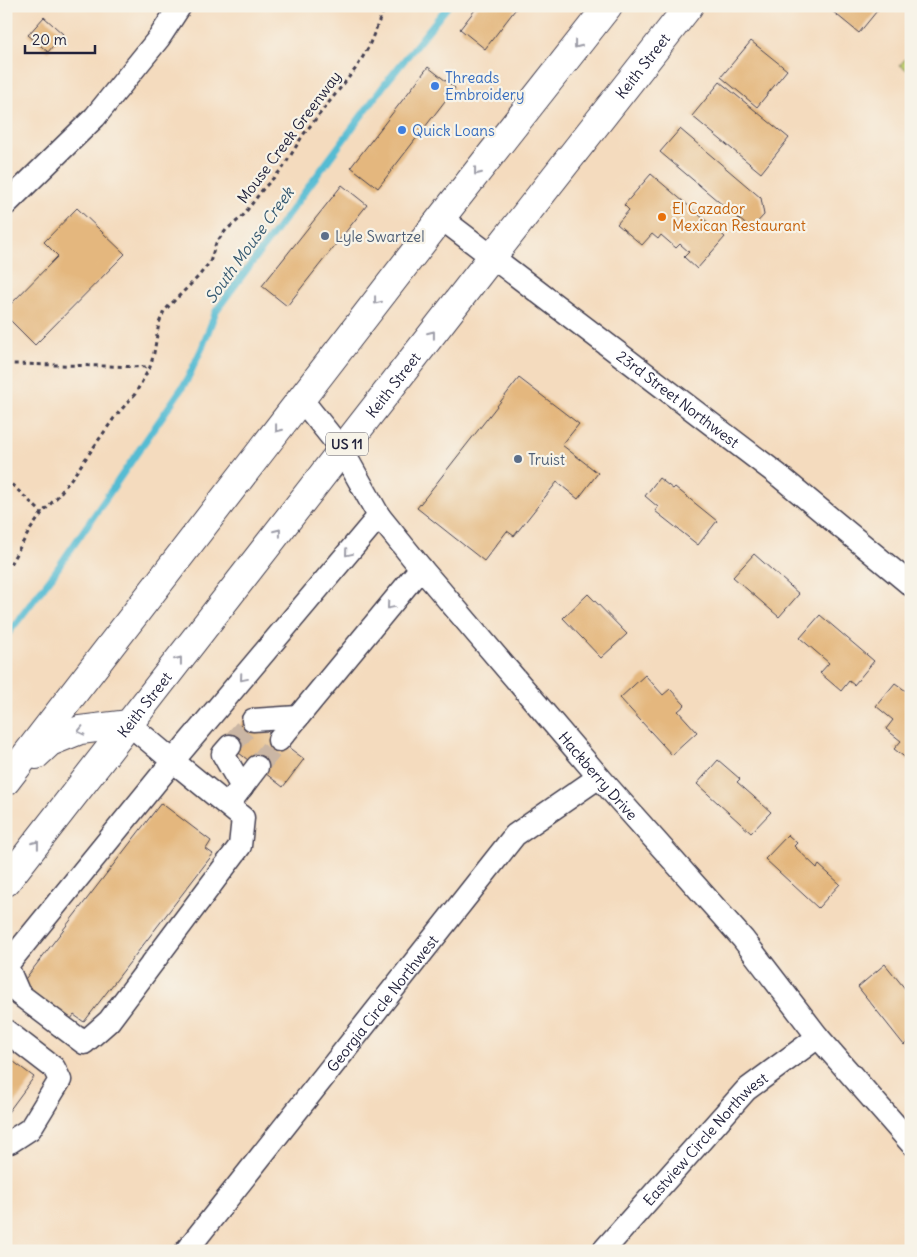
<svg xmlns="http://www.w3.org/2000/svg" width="917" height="1257" font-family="Delius,sans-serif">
<rect width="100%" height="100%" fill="#f7f3e8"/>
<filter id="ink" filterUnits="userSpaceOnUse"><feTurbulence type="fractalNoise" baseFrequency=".02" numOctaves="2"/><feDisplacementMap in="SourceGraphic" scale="10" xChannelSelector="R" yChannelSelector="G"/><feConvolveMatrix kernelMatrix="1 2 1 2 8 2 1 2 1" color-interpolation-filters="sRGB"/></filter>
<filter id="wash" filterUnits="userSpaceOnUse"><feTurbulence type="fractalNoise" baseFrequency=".0096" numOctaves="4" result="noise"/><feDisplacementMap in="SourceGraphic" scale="20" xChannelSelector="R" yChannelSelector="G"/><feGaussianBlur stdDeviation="1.12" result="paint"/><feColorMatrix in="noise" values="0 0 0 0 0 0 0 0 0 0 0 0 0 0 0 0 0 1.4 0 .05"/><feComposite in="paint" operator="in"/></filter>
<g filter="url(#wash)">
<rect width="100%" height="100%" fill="#f4dbbe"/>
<!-- green -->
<path fill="#bfcd6e" stroke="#707854" d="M 911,52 L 911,73 L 900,65 Z"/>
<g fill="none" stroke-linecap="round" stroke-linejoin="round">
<!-- stream -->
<path stroke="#55bcd3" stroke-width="7" d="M 6,636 L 53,575 L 186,382 L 202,348 L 216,311 L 385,84 L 448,6"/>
</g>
<g id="blocks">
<!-- building -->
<g fill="#e4b77e">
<path d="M 478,6 L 518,6 L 485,49 L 460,29 Z"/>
<path d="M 826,6 L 881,6 L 859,33 Z"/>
<path d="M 44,17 L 63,34 L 48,52 L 28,35 Z"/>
<path d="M 751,41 L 787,70 L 757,107 L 721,77 Z"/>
<path d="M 428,67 L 455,88 L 378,188 L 351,167 Z"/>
<path d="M 720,82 L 789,138 L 761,173 L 692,116 Z"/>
<path d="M 680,129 L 761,198 L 764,215 L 751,229 L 660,152 Z"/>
<path d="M 651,174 L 725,237 L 697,269 L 684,257 L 689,252 L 680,244 L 676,248 L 661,235 L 658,239 L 652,234 L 642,245 L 617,224 L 629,210 L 624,205 Z"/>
<path d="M 342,185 L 367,205 L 287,306 L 262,286 Z"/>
<path d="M 77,208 L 125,254 L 35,345 L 6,316 L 6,309 L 58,256 L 44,242 Z"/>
<path d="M 519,378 L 579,424 L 562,445 L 598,473 L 578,499 L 557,482 L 514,536 L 507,531 L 484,561 L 417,508 Z"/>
<path d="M 659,478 L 673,489 L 675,487 L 717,521 L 698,545 L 655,511 L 658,507 L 645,496 Z"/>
<path d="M 754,554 L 799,594 L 779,617 L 733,577 Z"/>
<path d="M 588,594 L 627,634 L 601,658 L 563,618 Z"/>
<path d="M 820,615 L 874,661 L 854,685 L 849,681 L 841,691 L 820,673 L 829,663 L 800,638 Z"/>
<path d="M 645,675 L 663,695 L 670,689 L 685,705 L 678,711 L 697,732 L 672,755 L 620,698 Z"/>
<path d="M 895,683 L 906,691 L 908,689 L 911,691 L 911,762 L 894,749 L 901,741 L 886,729 L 893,720 L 876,706 Z"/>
<path d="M 247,716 L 304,759 L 283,787 L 226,743 Z"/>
<path d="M 718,760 L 740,779 L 737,782 L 771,812 L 751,833 L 697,784 Z"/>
<path d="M 161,803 L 211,841 L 206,849 L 213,854 L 84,1022 L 74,1015 L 67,1024 L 19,987 Z"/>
<path d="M 788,835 L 797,843 L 794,846 L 817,868 L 819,865 L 840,884 L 818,908 L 765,859 Z"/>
<path d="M 885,964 L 911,996 L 911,1039 L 904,1045 L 858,987 Z"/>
<path d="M 6,1056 L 34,1077 L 6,1115 Z"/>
</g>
</g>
</g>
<g filter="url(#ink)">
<use href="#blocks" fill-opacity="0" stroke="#423e4f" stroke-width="1"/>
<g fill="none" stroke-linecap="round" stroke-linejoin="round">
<!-- minor-tunnel -->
<g stroke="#cab6a4" stroke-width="22" stroke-dasharray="22 11" stroke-linecap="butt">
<path d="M 230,746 L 253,720"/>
<path d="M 257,767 L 279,740"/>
</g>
<defs>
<g id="minor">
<path d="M 6,204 L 95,117 L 159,38 L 180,6"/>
<path id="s1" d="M 441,218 L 777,474 L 911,585"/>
<path id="s2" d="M 301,399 L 342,450 L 379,516 L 421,568 L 599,777 L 743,939 L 818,1037 L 911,1143"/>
<path d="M 253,720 L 298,717"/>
<path d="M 129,724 L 173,761 L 379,516"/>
<path d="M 279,740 L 421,568"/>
<path d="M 230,746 L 223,754 L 242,787"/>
<path d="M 228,805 L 257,767"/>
<path d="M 6,964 L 19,994 L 84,1043 L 109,1021 L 240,846 L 243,818 L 173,761 L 7,965"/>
<path d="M 6,1031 L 54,1068 L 60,1080 L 30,1129 L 10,1142 L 6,1142"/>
<path id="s3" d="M 186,1251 L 515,835 L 599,777"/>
<path id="s4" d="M 603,1251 L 746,1090 L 818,1037"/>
</g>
<g id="major">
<path d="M 36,755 L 50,742 L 80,730 L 129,724"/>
<path d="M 6,781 L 441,218 L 608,6"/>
<path id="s5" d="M 6,882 L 492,257 L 689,6"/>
</g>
</defs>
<!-- minor casing -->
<use href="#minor" stroke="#423e4f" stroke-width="25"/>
<!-- major casing -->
<use href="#major" stroke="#423e4f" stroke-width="30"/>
<!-- path -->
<g stroke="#423e4f" stroke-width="3" stroke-dasharray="4 4" stroke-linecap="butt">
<path d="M 6,362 L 13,364 L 150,367"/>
<path d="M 6,479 L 42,513"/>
<path d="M 6,571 L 30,530 L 42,513 L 58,496 L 77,471 L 114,418 L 135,394 L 150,367 L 154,353 L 159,323 L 164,311 L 198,277 L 210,262 L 216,243 L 226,230 L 242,217 L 263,189 L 283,168 L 303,135 L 357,67 L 368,48 L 382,14 L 386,6"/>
</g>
<!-- minor -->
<use href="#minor" stroke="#fff" stroke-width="22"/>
<!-- major -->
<use href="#major" stroke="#fff" stroke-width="28"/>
</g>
<!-- one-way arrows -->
<defs><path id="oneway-chevron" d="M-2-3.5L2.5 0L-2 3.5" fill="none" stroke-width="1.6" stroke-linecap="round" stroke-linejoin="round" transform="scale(1.25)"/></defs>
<g stroke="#9c9ca7">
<use href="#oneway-chevron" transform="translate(577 45) rotate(128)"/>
<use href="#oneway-chevron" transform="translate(477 172) rotate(128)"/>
<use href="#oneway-chevron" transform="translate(377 301) rotate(128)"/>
<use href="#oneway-chevron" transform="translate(432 334) rotate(-52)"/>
<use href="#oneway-chevron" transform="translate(278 429) rotate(128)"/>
<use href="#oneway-chevron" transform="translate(278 532) rotate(-52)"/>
<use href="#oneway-chevron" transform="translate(348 553) rotate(130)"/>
<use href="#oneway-chevron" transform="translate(390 606) rotate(130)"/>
<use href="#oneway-chevron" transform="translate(179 660) rotate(-52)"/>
<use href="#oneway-chevron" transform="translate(243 678) rotate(130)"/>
<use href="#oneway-chevron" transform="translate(81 731) rotate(167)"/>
<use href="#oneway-chevron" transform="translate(36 844) rotate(-52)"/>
</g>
</g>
<!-- markers -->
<g fill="#3f7fe0" stroke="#f7f3e8" stroke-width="2">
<circle cx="435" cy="86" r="5"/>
<circle cx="402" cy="130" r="5"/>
</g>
<circle fill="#e8710a" stroke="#f7f3e8" stroke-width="2" cx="662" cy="217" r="5"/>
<g fill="#5c6f8a" stroke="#f7f3e8" stroke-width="2">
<circle cx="325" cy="236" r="5"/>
<circle cx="518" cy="459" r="5"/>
</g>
<g text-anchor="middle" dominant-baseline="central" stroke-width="4.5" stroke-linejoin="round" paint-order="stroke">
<!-- shield labels -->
<rect fill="#f7f3e8" stroke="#62616f" stroke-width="1" x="326" y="432.5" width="42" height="23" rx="4"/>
<g font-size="14" font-weight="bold" fill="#22223b">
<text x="347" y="444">US 11</text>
</g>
<!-- street labels -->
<g font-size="15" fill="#22223b" stroke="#f7f3e8">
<text stroke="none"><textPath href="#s5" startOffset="1035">Keith Street</textPath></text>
<text transform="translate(289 137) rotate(-53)">Mouse Creek Greenway</text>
<text stroke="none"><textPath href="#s5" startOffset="630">Keith Street</textPath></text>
<text stroke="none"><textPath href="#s1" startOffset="298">23rd Street Northwest</textPath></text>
<text stroke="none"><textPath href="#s5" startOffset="225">Keith Street</textPath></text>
<text stroke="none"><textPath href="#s2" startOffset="481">Hackberry Drive</textPath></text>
<text stroke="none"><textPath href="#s3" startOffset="316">Georgia Circle Northwest</textPath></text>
<text stroke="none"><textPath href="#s4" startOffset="152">Eastview Circle Northwest</textPath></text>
</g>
<!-- shop labels -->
<g font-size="15" fill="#366cbe" stroke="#f7f3e8" text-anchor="start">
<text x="445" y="77">Threads<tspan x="445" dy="17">Embroidery</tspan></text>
<text x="412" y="130">Quick Loans</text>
</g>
<!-- food labels -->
<g font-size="15" fill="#c56008" stroke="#f7f3e8" text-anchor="start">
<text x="672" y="208">El Cazador<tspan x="672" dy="17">Mexican Restaurant</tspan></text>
</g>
<!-- service labels -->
<g font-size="15" fill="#4e5e75" stroke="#f7f3e8" text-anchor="start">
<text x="335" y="236">Lyle Swartzel</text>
<text x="528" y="459">Truist</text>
</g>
<!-- water labels -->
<g font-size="16" font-style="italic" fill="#345870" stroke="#f7f3e8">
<text transform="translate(249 245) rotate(-54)">South Mouse Creek</text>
</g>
</g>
<!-- margin -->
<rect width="917" height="1257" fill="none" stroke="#f7f3e8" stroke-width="25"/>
<!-- scale -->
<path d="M25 45v8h70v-8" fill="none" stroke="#22223b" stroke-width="2.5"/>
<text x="32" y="45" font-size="15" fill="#22223b" stroke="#f7f3e8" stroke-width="4" paint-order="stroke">20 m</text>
</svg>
